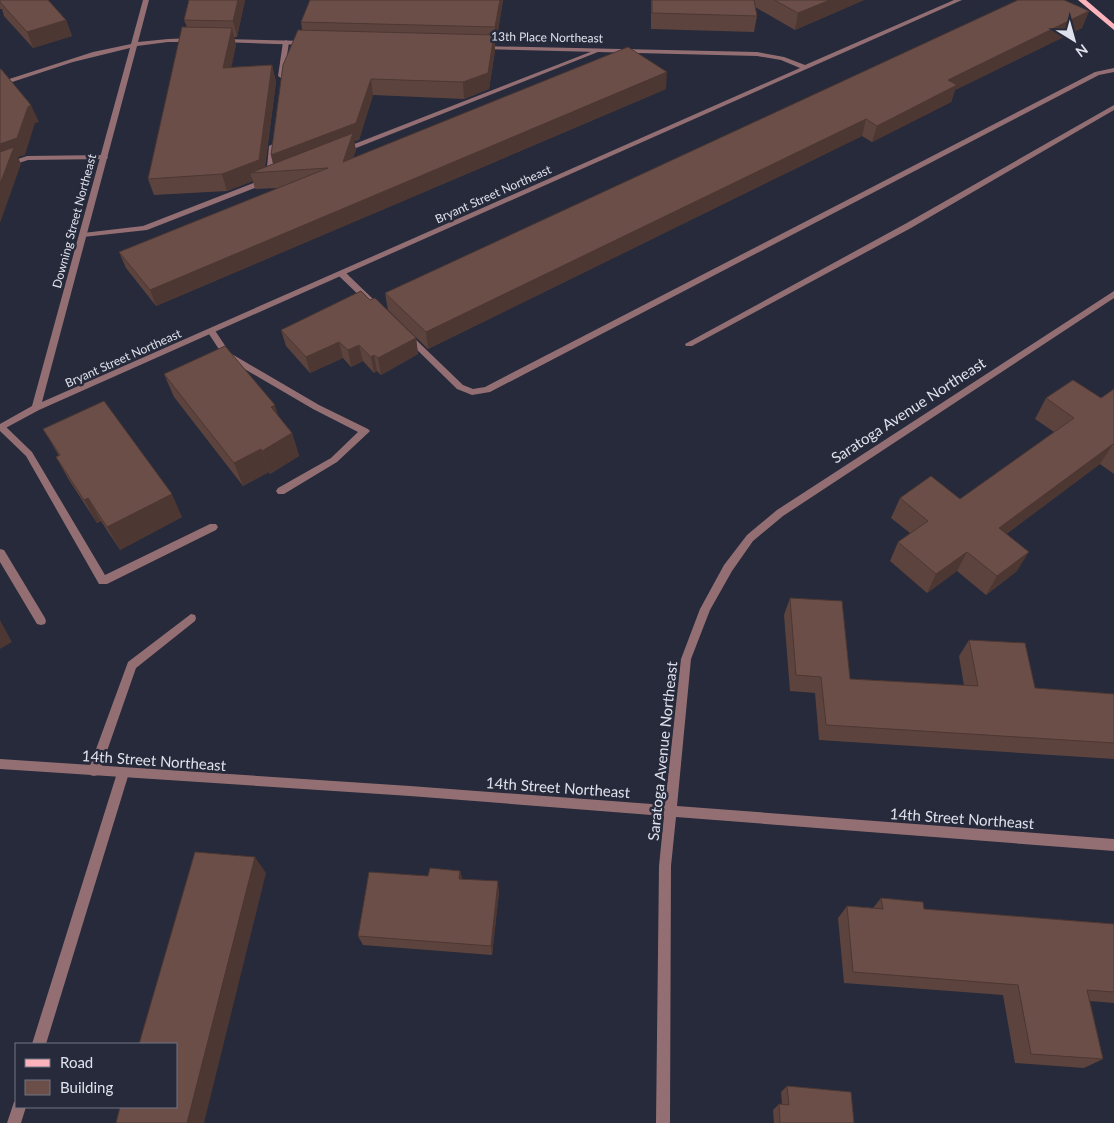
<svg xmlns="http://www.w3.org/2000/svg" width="1114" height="1123" font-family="Lato,sans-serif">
<rect width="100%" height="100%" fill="#262a3a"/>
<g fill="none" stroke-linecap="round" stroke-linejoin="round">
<!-- lane -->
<g fill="#936f73" fill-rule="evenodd">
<path d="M 286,40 L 289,42 L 284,76 L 281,78 L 278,76 L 283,42 Z"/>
<path d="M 598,49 L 603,50 L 346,152 L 339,150 Z"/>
<path d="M 1114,68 L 1114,72 L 1099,75 L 490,392 L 472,395 L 457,389 L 404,337 L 405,335 L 411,335 L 463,385 L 473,389 L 485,387 L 1095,72 Z"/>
<path d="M 1114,105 L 1114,110 L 911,228 L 692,346 L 686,346 L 685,344 L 905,224 Z"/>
<path d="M 273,144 L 277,146 L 274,178 L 270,182 L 147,230 L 83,237 L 79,235 L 83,233 L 143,226 L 266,178 L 269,146 Z"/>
<path d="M 104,155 L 108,157 L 107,159 L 28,160 L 0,169 L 0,165 L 27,156 Z"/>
<path d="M 342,271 L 345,272 L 373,299 L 373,303 L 367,303 L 339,276 L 338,274 Z"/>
<path d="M 211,328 L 214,329 L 230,353 L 319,405 L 368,429 L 370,431 L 368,433 L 337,462 L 284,494 L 278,494 L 276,491 L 278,488 L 331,458 L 358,432 L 313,409 L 224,357 L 207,331 Z"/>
<path d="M 0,424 L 4,425 L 32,452 L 105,575 L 210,524 L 216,524 L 218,527 L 216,530 L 107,584 L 99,584 L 26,456 L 0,431 Z"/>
<path d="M 0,549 L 4,550 L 45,618 L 46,621 L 45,624 L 41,625 L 37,624 L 0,562 Z"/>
<path d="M 191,614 L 195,615 L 196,618 L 195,621 L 136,668 L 100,771 L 98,775 L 94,776 L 90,775 L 88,771 L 128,662 Z"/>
<path d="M 123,768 L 127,769 L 129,773 L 46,1044 L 32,1044 L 117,773 L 119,769 Z"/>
<path d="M 16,1101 L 16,1107 L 26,1107 L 21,1123 L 7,1123 L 14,1102 Z"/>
</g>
<!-- street -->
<g fill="#936f73" fill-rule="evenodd">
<path d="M 143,0 L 149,0 L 138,42 L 168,39 L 193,38 L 196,40 L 193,42 L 168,42 L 137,46 L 42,402 L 800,68 L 781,60 L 757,56 L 482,49 L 479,47 L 480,46 L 757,52 L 784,57 L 805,65 L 954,0 L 962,0 L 39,410 L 0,431 L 0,424 L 32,406 L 130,48 L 73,62 L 0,86 L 0,82 L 93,52 L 131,44 Z"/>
<path d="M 222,39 L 305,41 L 308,43 L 305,45 L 220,42 L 220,40 Z"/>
<path d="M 1114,291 L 1114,298 L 783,516 L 753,541 L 732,571 L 710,610 L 691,659 L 677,806 L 1114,839 L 1114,851 L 676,817 L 671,866 L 670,1123 L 656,1123 L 659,866 L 664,816 L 410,796 L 0,769 L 0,759 L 410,786 L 665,805 L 681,659 L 700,609 L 724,565 L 747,535 L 777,510 Z"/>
</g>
<!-- primary -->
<path fill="#fcb3bb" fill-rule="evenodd" d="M 1078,0 L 1086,0 L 1114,24 L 1114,30 Z"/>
</g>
<!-- wall -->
<g fill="#5d433e">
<path d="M 0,0 L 66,20 L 72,36 L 33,48 L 4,16 L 2,9 L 0,9 Z"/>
<path d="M 189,0 L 245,0 L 237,37 L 234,37 L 236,45 L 231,67 L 272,65 L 276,82 L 265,167 L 273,164 L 271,155 L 302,30 L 301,22 L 503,0 L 496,43 L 495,43 L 495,51 L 489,89 L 464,99 L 373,95 L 359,140 L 354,141 L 356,150 L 353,158 L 666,89 L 156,306 L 126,268 L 119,252 L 278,188 L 255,189 L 253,181 L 227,191 L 154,195 L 148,179 L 187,27 L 184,20 Z"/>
<path d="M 651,0 L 864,0 L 795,30 L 755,7 L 757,16 L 754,32 L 651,29 Z"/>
<path d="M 1089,11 L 1082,28 L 955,90 L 951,102 L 872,142 L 862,136 L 428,349 L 388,310 L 385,293 Z"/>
<path d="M 370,300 L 416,338 L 418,354 L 381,375 L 377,371 L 374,373 L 363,361 L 351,367 L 343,358 L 310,373 L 286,346 L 281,330 Z"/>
<path d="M 164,374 L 279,417 L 292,433 L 299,456 L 270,474 L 269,472 L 243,486 L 174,397 Z"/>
<path d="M 1114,389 L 1114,474 L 1100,464 L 1006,534 L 1017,571 L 986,595 L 957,571 L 927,593 L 890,561 L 898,542 L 910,533 L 891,518 L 900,498 L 960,499 L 1054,432 L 1035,419 L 1046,398 L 1101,398 Z"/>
<path d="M 43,429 L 182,517 L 120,550 L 101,521 L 97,523 L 69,480 L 56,457 L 59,456 Z"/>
<path d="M 790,598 L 850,679 L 964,686 L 959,656 L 969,640 L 1035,688 L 1114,694 L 1114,759 L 819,740 L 815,693 L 790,691 L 784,615 Z"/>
<path d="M 460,871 L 462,879 L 499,892 L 492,955 L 363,945 L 358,936 L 428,876 Z"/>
<path d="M 881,898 L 924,909 L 1114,924 L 1114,1003 L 1090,1001 L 1103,1059 L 1084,1068 L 1015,1063 L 1003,995 L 844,983 L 838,918 L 847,906 L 873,908 Z"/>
<path d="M 787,1086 L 854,1123 L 774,1123 L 773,1110 L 779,1104 L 782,1105 L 781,1092 Z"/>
</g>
<!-- shaded-wall -->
<g fill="#4c3732">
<path d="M 238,0 L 245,0 L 237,37 L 233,21 Z"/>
<path d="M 500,0 L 503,0 L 496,43 L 495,27 Z"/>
<path d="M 830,0 L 864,0 L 795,30 L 798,13 Z"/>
<path d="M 1089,11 L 1082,28 L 955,90 L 951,102 L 872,142 L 877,126 L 948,80 Z"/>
<path d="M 66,20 L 72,36 L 33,48 L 27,32 Z"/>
<path d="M 232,28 L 236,45 L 228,84 L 223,68 Z"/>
<path d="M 494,35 L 495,51 L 489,89 L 464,99 L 463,82 Z"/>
<path d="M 272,65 L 276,82 L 264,172 L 250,173 L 253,181 L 227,191 L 222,174 Z"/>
<path d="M 667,72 L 666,89 L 156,306 L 150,290 Z"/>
<path d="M 371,79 L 373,95 L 359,140 L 354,141 L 356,150 L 346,179 L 343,162 L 275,171 L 271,155 Z"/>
<path d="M 31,105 L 39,122 L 35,123 L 25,155 L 18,157 L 21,164 L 0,223 L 0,144 L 28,107 Z"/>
<path d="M 866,119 L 862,136 L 428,349 L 426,332 Z"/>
<path d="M 416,338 L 418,354 L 381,375 L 378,358 Z"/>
<path d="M 339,342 L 343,358 L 310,373 L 306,357 Z"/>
<path d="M 359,345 L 363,361 L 351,367 L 348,350 Z"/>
<path d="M 374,355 L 377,371 L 374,373 L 371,357 Z"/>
<path d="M 275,405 L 282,429 L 271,407 Z"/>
<path d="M 292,433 L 299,456 L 270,474 L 262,451 Z"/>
<path d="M 1113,444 L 1100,464 L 988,548 L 999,528 Z"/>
<path d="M 261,449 L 269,472 L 243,486 L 234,463 Z"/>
<path d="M 172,494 L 182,517 L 120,550 L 107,527 Z"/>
<path d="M 88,498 L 101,521 L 97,523 L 84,500 Z"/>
<path d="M 967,552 L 957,571 L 927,593 L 936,574 Z"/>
<path d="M 1029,552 L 1017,571 L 986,595 L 997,576 Z"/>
<path d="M 0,620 L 12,642 L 0,649 Z"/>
<path d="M 255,857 L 266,873 L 204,1123 L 187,1123 Z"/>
<path d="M 460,871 L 463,881 L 459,879 Z"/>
<path d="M 498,881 L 499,892 L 492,955 L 491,946 Z"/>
</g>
<!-- building -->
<g fill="#6c4e48" stroke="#4c3732">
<path d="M 0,0 L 48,0 L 66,20 L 27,32 L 0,2 Z"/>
<path d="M 189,0 L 238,0 L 233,21 L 184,20 Z"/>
<path d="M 310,0 L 500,0 L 495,27 L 301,22 Z"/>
<path d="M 652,0 L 754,0 L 757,16 L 652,13 Z"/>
<path d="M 774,0 L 830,0 L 798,13 Z"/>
<path d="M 1018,0 L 1064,0 L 1089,11 L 948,80 L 957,85 L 877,126 L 866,119 L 426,332 L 385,293 Z"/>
<path d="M 182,27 L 232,28 L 223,68 L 272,65 L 259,160 L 222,174 L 148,179 Z"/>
<path d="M 298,30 L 494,35 L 488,73 L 463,82 L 371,79 L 356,123 L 271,155 L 283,65 Z"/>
<path d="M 628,47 L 667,72 L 150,290 L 119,252 L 328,168 L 250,173 L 353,133 L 343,162 Z"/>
<path d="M 0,69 L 1,69 L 31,105 L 28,107 L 17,138 L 0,144 Z"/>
<path d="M 14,147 L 0,184 L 0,152 Z"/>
<path d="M 361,291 L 370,300 L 375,298 L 416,338 L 378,358 L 374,355 L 371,357 L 359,345 L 348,350 L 339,342 L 306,357 L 281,330 Z"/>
<path d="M 225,346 L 275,405 L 271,407 L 292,433 L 262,451 L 261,449 L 234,463 L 164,374 Z"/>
<path d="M 1073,380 L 1101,398 L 1114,389 L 1114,445 L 1113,444 L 999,528 L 1029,552 L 997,576 L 967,552 L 936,574 L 898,542 L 928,521 L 900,498 L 931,476 L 960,499 L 1074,418 L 1046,398 Z"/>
<path d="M 104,401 L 172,494 L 107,527 L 88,498 L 84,500 L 56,457 L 60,455 L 43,429 Z"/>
<path d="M 790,598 L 842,601 L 850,679 L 978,686 L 969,640 L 1025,643 L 1035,688 L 1114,694 L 1114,743 L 826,725 L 821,677 L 796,675 Z"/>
<path d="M 195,852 L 255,857 L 187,1123 L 116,1123 L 120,1107 L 176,1107 L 176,1044 L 139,1044 Z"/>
<path d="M 430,868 L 460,871 L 459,879 L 498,881 L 491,946 L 358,936 L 369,872 L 428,876 Z"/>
<path d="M 881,898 L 923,902 L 924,909 L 1114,924 L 1114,992 L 1087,990 L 1103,1059 L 1031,1054 L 1018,985 L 853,972 L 847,906 L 883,909 Z"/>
<path d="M 787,1086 L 851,1092 L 854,1123 L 780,1123 L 779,1104 L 789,1105 Z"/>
</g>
<g text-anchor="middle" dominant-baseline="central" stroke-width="5" stroke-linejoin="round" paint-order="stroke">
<!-- far-street labels -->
<g font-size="12" fill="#dfe2ed" stroke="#262a3a">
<text transform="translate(547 37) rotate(1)">13th Place Northeast</text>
<text transform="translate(493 194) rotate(-24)">Bryant Street Northeast</text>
<text transform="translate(74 221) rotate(-75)">Downing Street Northeast</text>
<text transform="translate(123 358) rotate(-24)">Bryant Street Northeast</text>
</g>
<!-- street labels -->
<g font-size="15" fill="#dfe2ed" stroke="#262a3a">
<text transform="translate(908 410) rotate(-33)">Saratoga Avenue Northeast</text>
<text transform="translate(662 751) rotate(-84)">Saratoga Avenue Northeast</text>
<text transform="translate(154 760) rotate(4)">14th Street Northeast</text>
<text transform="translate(558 787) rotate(4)">14th Street Northeast</text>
<text transform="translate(962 818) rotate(4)">14th Street Northeast</text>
</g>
</g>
<!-- legend -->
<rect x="15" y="1043" width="162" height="65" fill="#262a3a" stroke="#707482"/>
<rect x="25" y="1059" width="25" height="8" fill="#fcb3bb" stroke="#707482"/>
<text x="60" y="1068" font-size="15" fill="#dfe2ed">Road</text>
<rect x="25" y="1080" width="25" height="15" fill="#6c4e48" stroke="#707482"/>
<text x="60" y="1093" font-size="15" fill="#dfe2ed">Building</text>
<!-- north arrow -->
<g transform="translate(1074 40) rotate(143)" stroke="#262a3a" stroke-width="4" paint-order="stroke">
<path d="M0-4L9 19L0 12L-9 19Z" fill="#dfe2ed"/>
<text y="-8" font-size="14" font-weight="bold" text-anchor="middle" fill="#dfe2ed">N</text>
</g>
</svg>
